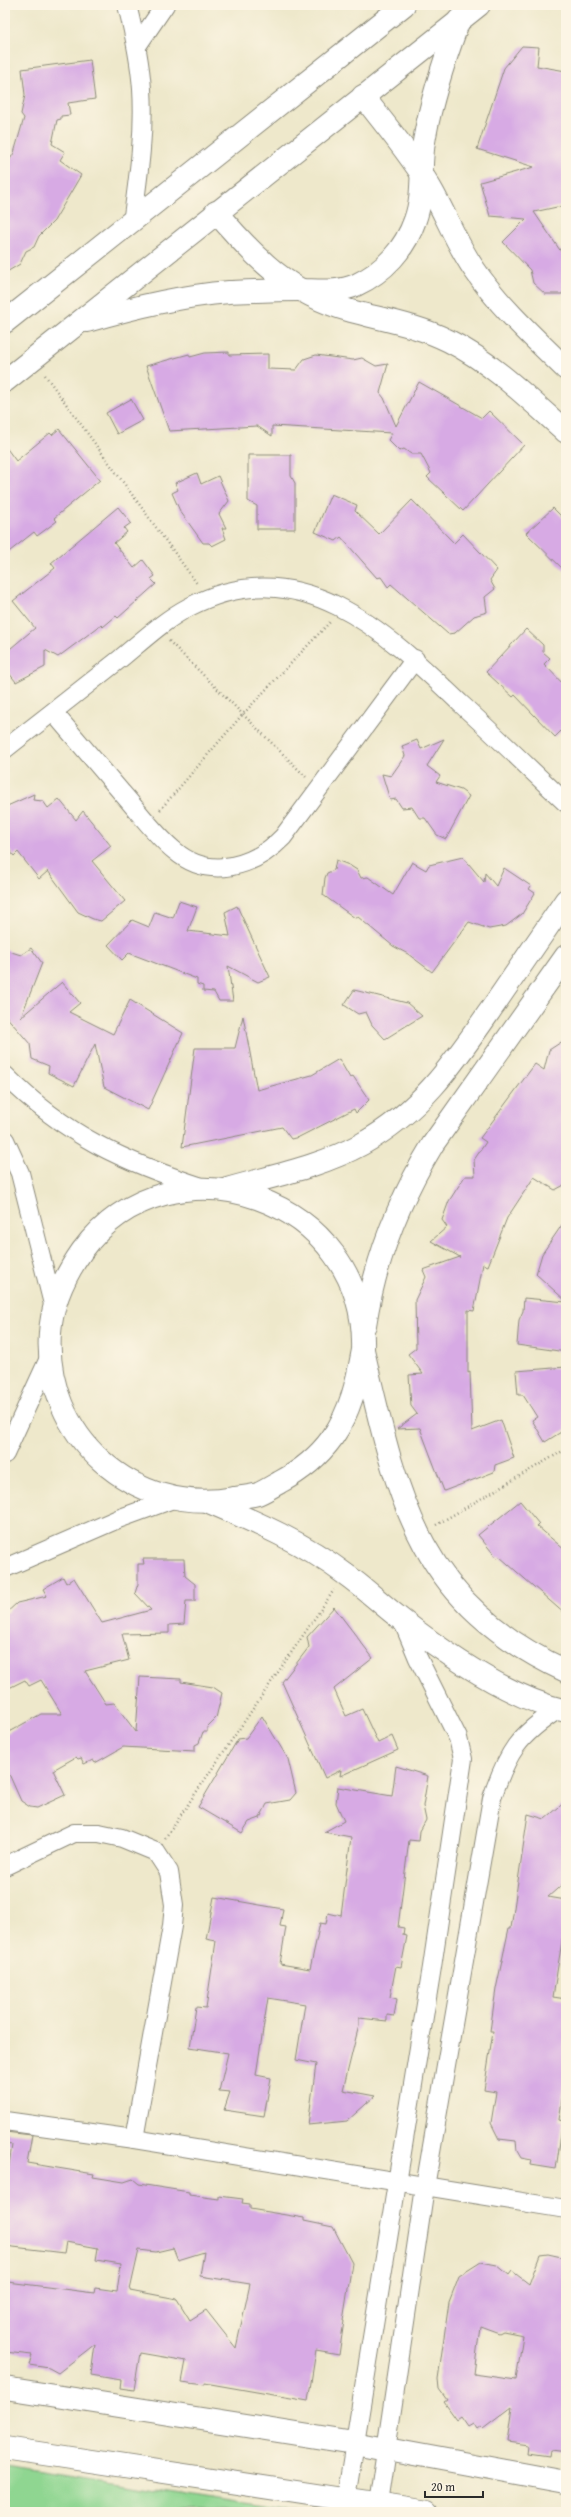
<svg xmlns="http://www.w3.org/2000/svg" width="571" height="2517" font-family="'Gentium Book Plus',serif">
<rect width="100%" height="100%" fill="#fcf5e5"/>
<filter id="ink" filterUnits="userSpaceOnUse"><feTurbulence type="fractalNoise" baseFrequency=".025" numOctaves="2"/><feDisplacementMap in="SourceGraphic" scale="8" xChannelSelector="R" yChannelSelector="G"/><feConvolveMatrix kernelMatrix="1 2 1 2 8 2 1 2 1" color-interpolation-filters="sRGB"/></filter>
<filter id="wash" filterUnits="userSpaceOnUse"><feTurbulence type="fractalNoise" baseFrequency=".012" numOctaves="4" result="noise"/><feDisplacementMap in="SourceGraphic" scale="16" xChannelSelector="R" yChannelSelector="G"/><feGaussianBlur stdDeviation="0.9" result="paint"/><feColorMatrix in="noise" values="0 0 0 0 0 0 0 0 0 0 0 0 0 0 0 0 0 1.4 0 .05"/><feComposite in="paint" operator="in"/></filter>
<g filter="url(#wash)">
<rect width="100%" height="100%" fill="#eee8cb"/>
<!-- green -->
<path fill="#8fd691" stroke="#5d805e" d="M 5,2466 L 294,2512 L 5,2512 Z"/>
<g id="blocks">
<!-- building -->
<g fill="#d7aae4" fill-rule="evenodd">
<path d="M 522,46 L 539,47 L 537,66 L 566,71 L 566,205 L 534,212 L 566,259 L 566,288 L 562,294 L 545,294 L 533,283 L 530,270 L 503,242 L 526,219 L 490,216 L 480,182 L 534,167 L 477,149 L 504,68 Z"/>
<path d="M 90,60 L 95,99 L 68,103 L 70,115 L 61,116 L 61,119 L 57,120 L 52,144 L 65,152 L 60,160 L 81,175 L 54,221 L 39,236 L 34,247 L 26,251 L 20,264 L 5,273 L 5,167 L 14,153 L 24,118 L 21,114 L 25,95 L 22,69 Z"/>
<path d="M 229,352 L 229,355 L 268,354 L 268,369 L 296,370 L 304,359 L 316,355 L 353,360 L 362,358 L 376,366 L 388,364 L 380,393 L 384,398 L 396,426 L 419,382 L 482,418 L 489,411 L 524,445 L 463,511 L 427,477 L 431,473 L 421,454 L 411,454 L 404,449 L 399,451 L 388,440 L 392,433 L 272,426 L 272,436 L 257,426 L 169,431 L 146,366 L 189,354 L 190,357 L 205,353 Z"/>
<path d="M 131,399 L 143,420 L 117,434 L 106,413 Z"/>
<path d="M 59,429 L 100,480 L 54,518 L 57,521 L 37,536 L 34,532 L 5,555 L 5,446 L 16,461 L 50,433 L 52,435 Z"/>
<path d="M 248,455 L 291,455 L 291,476 L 295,483 L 295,529 L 257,529 L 257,506 L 248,501 Z"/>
<path d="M 197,473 L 201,484 L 218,476 L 229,501 L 219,514 L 226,528 L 222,528 L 226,539 L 212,546 L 209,543 L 203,543 L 180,511 L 172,493 L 178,490 L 175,483 Z"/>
<path d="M 331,494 L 357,505 L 355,511 L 379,534 L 412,500 L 454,543 L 463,534 L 497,570 L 490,580 L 495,589 L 485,597 L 487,612 L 474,616 L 455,633 L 448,634 L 391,584 L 388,587 L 381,577 L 377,578 L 341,537 L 336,541 L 315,532 Z"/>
<path d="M 118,507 L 131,523 L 124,528 L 127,532 L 114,543 L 134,568 L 143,560 L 155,576 L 151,579 L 156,584 L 118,618 L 116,616 L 103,627 L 101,625 L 58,657 L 45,650 L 45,667 L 16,682 L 5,668 L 5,653 L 35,628 L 13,601 L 55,568 L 51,563 Z"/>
<path d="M 553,508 L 566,521 L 566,572 L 526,533 Z"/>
<path d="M 526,629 L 543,645 L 543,652 L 550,658 L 544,664 L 566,687 L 566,726 L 555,737 L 515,695 L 513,697 L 486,672 Z"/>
<path d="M 444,739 L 427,766 L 440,776 L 436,782 L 461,790 L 469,796 L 446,839 L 437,835 L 425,818 L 419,818 L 412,807 L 402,808 L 396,799 L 390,800 L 382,774 L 391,776 L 405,756 L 402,746 L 417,740 L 421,749 Z"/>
<path d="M 34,794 L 33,800 L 43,801 L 48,808 L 59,799 L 76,820 L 83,811 L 111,846 L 92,861 L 125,901 L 101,921 L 93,919 L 78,912 L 48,871 L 39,879 L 18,852 L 14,856 L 5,845 L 5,807 Z"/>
<path d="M 463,857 L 484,882 L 485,873 L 496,886 L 504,868 L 531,886 L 529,889 L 535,893 L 522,914 L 506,926 L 489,929 L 469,922 L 432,972 L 408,954 L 393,946 L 358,917 L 355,918 L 323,895 L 325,878 L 327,873 L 334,870 L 336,860 L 349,865 L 357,870 L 361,878 L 368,877 L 393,895 L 412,862 L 426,870 L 429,865 Z"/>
<path d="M 179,901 L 197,907 L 188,931 L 230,936 L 225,912 L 237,906 L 270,977 L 258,982 L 228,966 L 233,1001 L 219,1001 L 214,992 L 203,991 L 203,986 L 197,984 L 197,979 L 129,953 L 122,960 L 108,945 L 132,920 L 149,927 L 155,912 L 173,918 Z"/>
<path d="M 31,948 L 42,963 L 21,1017 L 62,982 L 80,1003 L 69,1012 L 113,1034 L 130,1000 L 183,1033 L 148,1110 L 104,1087 L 95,1044 L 74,1086 L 48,1073 L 49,1066 L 32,1059 L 30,1044 L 5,1015 L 5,950 L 21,955 Z"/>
<path d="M 354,990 L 407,1003 L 422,1016 L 385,1039 L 372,1025 L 366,1012 L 358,1014 L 344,1005 Z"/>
<path d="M 243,1016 L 257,1090 L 312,1075 L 339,1059 L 350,1078 L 353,1076 L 369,1100 L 356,1113 L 354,1109 L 299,1137 L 291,1139 L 282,1127 L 182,1147 L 195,1048 L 235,1048 Z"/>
<path d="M 566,1039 L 566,1184 L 555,1190 L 534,1177 L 507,1218 L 488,1266 L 483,1264 L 474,1311 L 468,1310 L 468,1373 L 470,1372 L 472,1431 L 501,1420 L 514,1458 L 495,1465 L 494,1472 L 444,1491 L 420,1428 L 397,1429 L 417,1414 L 411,1406 L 409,1375 L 423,1374 L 408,1354 L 416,1348 L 415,1300 L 426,1277 L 423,1270 L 460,1257 L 431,1241 L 447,1227 L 442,1220 L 449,1201 L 465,1176 L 475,1176 L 474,1160 L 486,1142 L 480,1138 L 535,1064 L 544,1070 L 549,1050 Z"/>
<path d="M 566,1219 L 566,1301 L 536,1274 L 542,1254 Z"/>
<path d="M 524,1298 L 566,1302 L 566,1352 L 517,1345 L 519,1320 L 523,1311 Z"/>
<path d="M 566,1367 L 566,1429 L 545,1442 L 532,1420 L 537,1417 L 523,1395 L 518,1395 L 516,1371 Z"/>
<path d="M 520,1501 L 539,1524 L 537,1526 L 566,1551 L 566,1615 L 500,1557 L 497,1558 L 478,1535 Z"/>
<path d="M 143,1559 L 184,1559 L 185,1576 L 195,1584 L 195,1601 L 186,1601 L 184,1624 L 169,1625 L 169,1633 L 122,1634 L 129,1660 L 85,1671 L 106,1704 L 114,1703 L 136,1732 L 140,1677 L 181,1679 L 181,1682 L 213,1687 L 222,1693 L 216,1718 L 207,1727 L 207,1732 L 203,1732 L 199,1743 L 195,1745 L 195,1751 L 123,1747 L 95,1763 L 93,1760 L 84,1764 L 81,1758 L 78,1759 L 76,1757 L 53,1770 L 65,1795 L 37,1808 L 30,1807 L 21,1801 L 5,1765 L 5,1734 L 41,1714 L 62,1714 L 41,1680 L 29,1686 L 25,1680 L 5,1690 L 5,1614 L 17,1603 L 47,1596 L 43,1589 L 63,1577 L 66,1583 L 74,1578 L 102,1623 L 151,1610 L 135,1593 L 138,1584 L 138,1564 L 144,1564 Z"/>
<path d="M 334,1607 L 373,1658 L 334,1689 L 346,1716 L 362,1709 L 378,1743 L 392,1736 L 398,1750 L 340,1776 L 341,1770 L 325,1778 L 282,1682 L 309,1647 L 307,1637 Z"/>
<path d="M 262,1716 L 288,1759 L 296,1793 L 290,1800 L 267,1804 L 260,1818 L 249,1822 L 242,1833 L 198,1807 L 238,1739 L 246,1738 Z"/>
<path d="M 396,1766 L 428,1776 L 423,1806 L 426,1820 L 420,1831 L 419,1841 L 409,1840 L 398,1927 L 404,1928 L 403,1935 L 407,1936 L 401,1967 L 396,1966 L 390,1997 L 397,1999 L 394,2016 L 387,2015 L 387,2021 L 359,2018 L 359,2025 L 343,2090 L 375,2096 L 347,2121 L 308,2125 L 316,2064 L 296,2060 L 305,2004 L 268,1998 L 256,2075 L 271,2078 L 264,2116 L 224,2110 L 230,2092 L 219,2091 L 228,2053 L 190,2047 L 196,2007 L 206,2008 L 216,1941 L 206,1939 L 214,1897 L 283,1909 L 280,1926 L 286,1927 L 280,1964 L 310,1969 L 320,1923 L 326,1924 L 328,1913 L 341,1916 L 351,1837 L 324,1832 L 344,1821 L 336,1803 L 338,1787 L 392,1796 Z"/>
<path d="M 566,1801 L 566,1881 L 548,1897 L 566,1900 L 566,1916 L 553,1997 L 566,1999 L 566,2075 L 559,2120 L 563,2121 L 556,2169 L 531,2165 L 532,2160 L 521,2158 L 517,2151 L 516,2141 L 499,2139 L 491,2123 L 496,2092 L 484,2090 L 493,2031 L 490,2031 L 496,1989 L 509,1928 L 511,1928 L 528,1814 L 545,1819 Z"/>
<path d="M 5,2132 L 32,2135 L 27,2163 L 94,2174 L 93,2177 L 124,2182 L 133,2179 L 139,2184 L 189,2192 L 189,2195 L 219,2199 L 219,2196 L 243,2199 L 242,2203 L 250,2204 L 250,2209 L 304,2218 L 304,2221 L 333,2227 L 352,2263 L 343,2321 L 344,2321 L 339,2355 L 316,2351 L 308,2401 L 205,2383 L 205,2385 L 182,2382 L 186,2361 L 140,2353 L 134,2390 L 120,2388 L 121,2380 L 91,2375 L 95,2344 L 58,2373 L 49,2368 L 29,2365 L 32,2355 L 5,2352 L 5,2302 L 8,2282 L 94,2293 L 95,2288 L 117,2291 L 121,2264 L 96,2260 L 98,2248 L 66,2242 L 64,2253 L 5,2246 L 5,2191 L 12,2145 L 5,2144 ZM 173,2248 L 178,2260 L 204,2252 L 200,2276 L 250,2284 L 236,2348 L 206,2310 L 190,2320 L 177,2299 L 130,2290 L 139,2250 L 156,2252 Z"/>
<path d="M 548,2254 L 566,2258 L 566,2452 L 550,2450 L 549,2456 L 528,2453 L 529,2445 L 507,2442 L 512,2407 L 483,2429 L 481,2427 L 477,2430 L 473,2424 L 468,2427 L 461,2417 L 457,2420 L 444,2402 L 447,2400 L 439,2389 L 438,2379 L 449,2302 L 459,2276 L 481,2262 L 497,2265 L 509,2275 L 512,2271 L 529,2284 L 540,2255 ZM 480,2326 L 499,2333 L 503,2331 L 523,2335 L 516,2380 L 474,2374 Z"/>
</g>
</g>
</g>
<g filter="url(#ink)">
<use href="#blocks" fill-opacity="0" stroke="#8c8a7b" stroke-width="1"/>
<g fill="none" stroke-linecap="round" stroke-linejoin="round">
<defs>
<g id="minor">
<path d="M 127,5 C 134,33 140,60 142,89 C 145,134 138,179 132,223"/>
<path d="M 137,46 L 165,5"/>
<path d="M 53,712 C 76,739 99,766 122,793 C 139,812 155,835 175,851 C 210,881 255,866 283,837 L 415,659"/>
<path d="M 5,749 C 44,719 82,689 120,659 C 142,641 164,620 189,607 C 300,549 385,631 460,703 C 496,736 531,770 566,803"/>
<path d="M 5,1075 C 66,1136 124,1162 205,1188"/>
<path d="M 5,1140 L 20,1173 L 54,1308"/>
<path d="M 5,1454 L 50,1356"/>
<path d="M 5,1568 L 118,1519 L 173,1499"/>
<path d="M 5,1866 L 74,1833 L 99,1833 L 122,1838 L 156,1852 L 169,1872 L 174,1905 L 172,1926 L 134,2139"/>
<path d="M 5,2121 L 134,2139 L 566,2209"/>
<path d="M 346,2498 L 432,1967 L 463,1759 L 458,1738 L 418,1658 L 402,1620"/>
<path d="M 378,2504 L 425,2187 L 492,1798 C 507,1753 518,1735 559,1709"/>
</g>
<g id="tertiary">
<path d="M 363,96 C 386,126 412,156 431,189 C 446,215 456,243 474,269 C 499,306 534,338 566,369"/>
<path d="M 216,212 C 255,258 290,294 351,311 C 384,320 417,325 449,341 C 493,363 529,399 566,432"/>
<path d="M 87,321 C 134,307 181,296 229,292 C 253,291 276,290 299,290 C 318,290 338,293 356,285 C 384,272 405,249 415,220 C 425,193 419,163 425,136 C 432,96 445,58 459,20"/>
<path d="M 5,322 L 404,5"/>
<path d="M 5,381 L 479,5"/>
<path d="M 227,1189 C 272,1176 320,1167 362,1144 C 423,1110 455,1061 494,1005 C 518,970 542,935 566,900"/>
<path d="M 365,1325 C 375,1259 399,1200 433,1144 L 566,956"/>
<path d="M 363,1350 C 357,1382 351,1411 332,1438 C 319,1456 299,1472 280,1482 C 273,1486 265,1491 258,1494 C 251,1496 241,1497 234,1498 C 133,1517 43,1435 50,1333 C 52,1303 65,1275 82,1251 C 172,1129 368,1200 363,1350 C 397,1496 417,1602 566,1671"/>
<path d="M 211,1503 C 258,1523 304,1543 345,1574 C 365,1588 382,1605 402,1620 C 447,1655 510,1698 566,1711"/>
<path d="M 5,2388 L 354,2443 L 566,2482"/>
<path d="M 5,2448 L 428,2512"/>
</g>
</defs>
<!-- minor casing -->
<use href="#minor" stroke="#8c8a7b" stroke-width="20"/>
<!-- tertiary casing -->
<use href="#tertiary" stroke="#8c8a7b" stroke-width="24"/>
<!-- path -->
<g stroke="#8c8a7b" stroke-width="2.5" stroke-dasharray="1 3" stroke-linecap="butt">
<path d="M 45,375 L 198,585"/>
<path d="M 169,641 L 306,777"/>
<path d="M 160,810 L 243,714 L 330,622"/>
<path d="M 436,1525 L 566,1449"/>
<path d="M 165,1838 L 334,1590"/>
</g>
<!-- minor -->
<use href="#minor" stroke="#fff" stroke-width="18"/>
<!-- tertiary -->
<use href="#tertiary" stroke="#fff" stroke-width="22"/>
</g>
</g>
<!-- margin -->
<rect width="571" height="2517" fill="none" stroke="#fcf5e5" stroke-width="20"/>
<!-- scale -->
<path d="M425 2491v6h58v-6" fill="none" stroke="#2b2b2b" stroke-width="2"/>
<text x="431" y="2491" font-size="12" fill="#2b2b2b" stroke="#fcf5e5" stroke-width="3" paint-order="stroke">20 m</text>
</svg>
